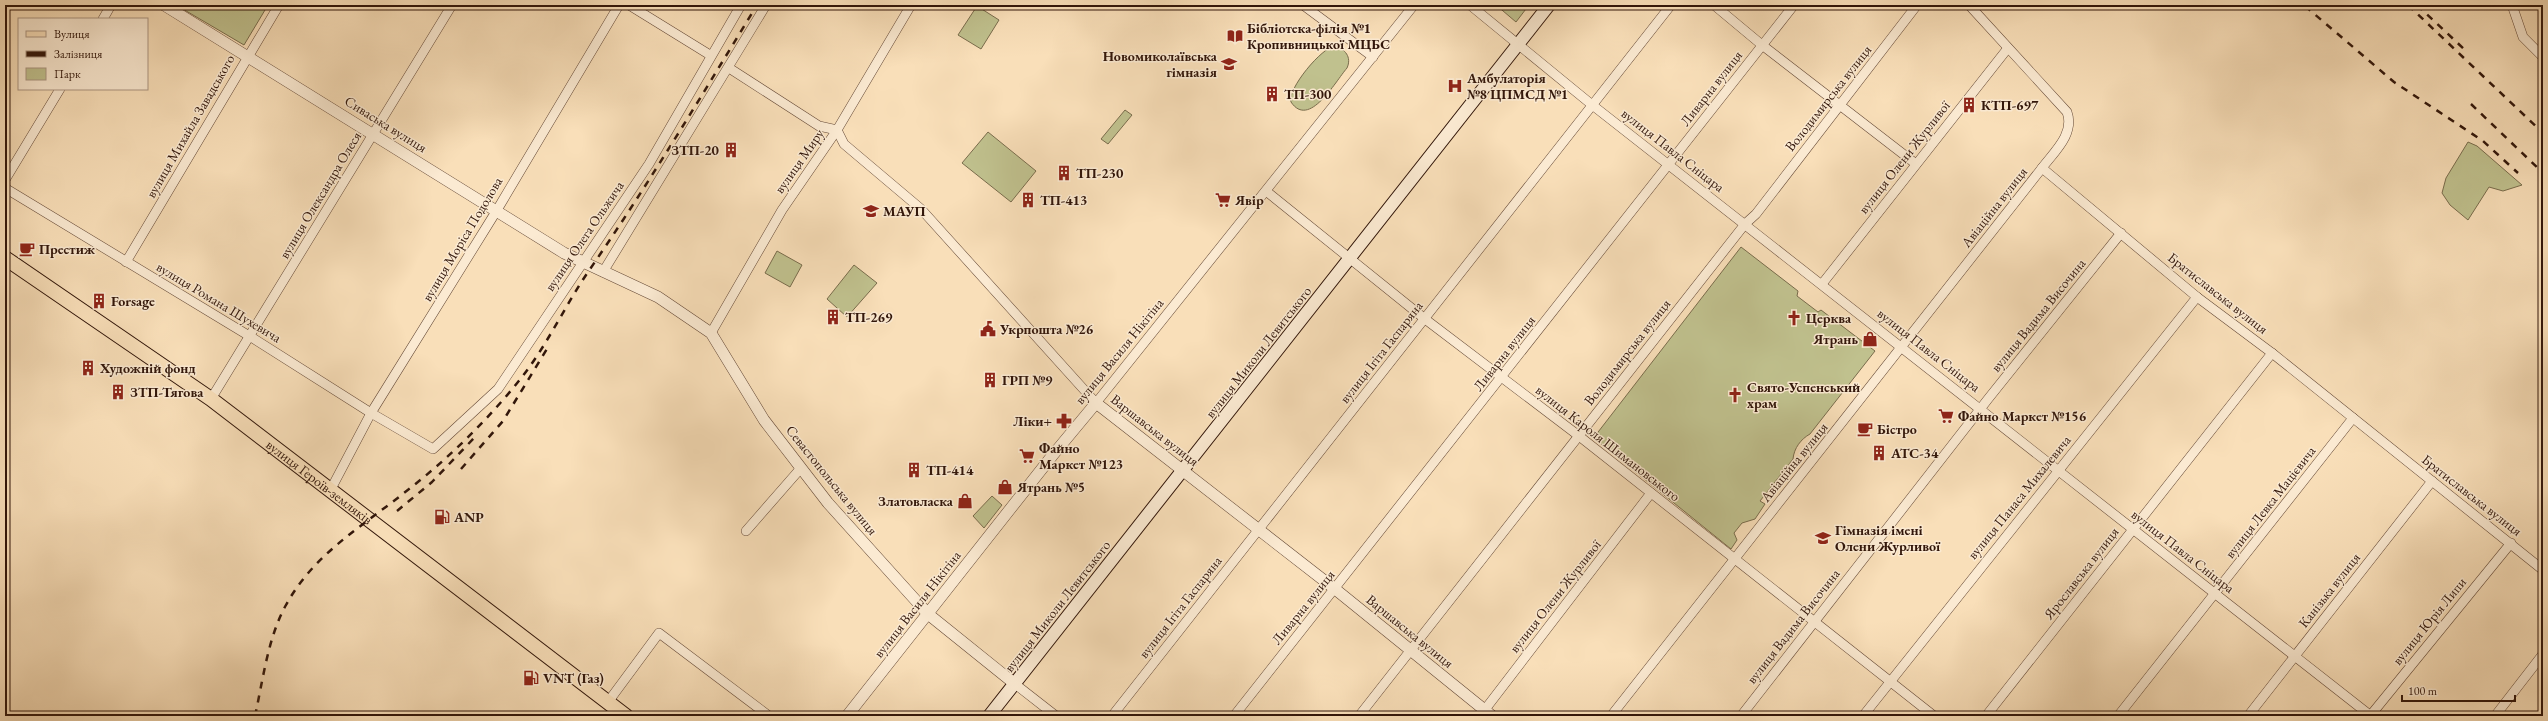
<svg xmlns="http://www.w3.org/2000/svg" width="2548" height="721" font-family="'EB Garamond',serif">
<rect width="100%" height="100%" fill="#f9dfb9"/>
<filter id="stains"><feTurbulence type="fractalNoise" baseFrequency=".005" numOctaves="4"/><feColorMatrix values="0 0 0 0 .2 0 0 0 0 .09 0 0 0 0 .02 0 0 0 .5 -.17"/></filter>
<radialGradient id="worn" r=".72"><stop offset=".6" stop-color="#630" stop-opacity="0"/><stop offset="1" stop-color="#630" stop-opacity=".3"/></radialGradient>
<!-- green -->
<g fill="#c0c18e" stroke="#796c4c">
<path d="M 176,5 L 268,5 L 244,45 Z"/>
<path d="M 1496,5 L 1529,5 L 1516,22 Z"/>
<path d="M 977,6 L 999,20 L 981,49 L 958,35 Z"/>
<path d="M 1335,46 C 1345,49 1352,57 1347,68 C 1335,82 1309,129 1291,102 C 1287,89 1322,47 1335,46 Z"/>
<path d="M 1125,110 L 1132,115 L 1108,144 L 1101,139 Z"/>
<path d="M 988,132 L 1036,171 L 1011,202 L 962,163 Z"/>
<path d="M 2468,142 L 2477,146 L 2522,185 L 2503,191 L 2489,187 L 2468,220 L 2450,205 L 2442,193 L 2446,178 Z"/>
<path d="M 1741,247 L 1798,291 L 1797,296 L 1818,312 L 1821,310 L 1875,351 L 1810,434 C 1801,439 1794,448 1793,459 L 1760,501 L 1765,504 L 1755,519 L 1742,523 L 1734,533 L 1737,540 L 1731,549 L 1596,440 L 1597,438 L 1595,436 Z"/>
<path d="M 777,251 L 802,265 L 790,287 L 765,273 Z"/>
<path d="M 854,265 L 877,283 L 847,317 L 827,299 Z"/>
<path d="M 992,496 L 1002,505 L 984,528 L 973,516 Z"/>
</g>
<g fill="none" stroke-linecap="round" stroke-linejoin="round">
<defs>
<g id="minor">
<path d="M 629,5 L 710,55"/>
<path d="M 1303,5 L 1373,57"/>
<path d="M 1470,5 L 1591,104 L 2371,716"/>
<path d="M 1714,5 L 1762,45 L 1916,164"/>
<path d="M 1969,5 L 2067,112 C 2075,134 2054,152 2042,168 L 2197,297 L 2272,353 L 2543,570"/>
<path d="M 2512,5 L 2523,37 L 2543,57"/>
<path d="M 103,19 L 111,5"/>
<path d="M 729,68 L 819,126 L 837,130"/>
<path d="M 837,130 L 844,144 L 921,209 L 1096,403 L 1414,5"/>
<path d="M 5,180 L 60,89"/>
<path d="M 5,188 L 251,337 L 371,413 L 433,449 L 498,389 L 649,164 L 741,5"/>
<path d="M 1266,191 L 1425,319 L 1579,436 L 1934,716"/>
<path d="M 126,262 L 279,5"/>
<path d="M 603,272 L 766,5"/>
<path d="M 1822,284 L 2008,48"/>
<path d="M 711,333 L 782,210 L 837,130 L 911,5"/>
<path d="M 211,399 L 452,5"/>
<path d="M 331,489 L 371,413 L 497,210 L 619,5"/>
<path d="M 746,531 L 801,468"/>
<path d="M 1015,684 L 1056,716"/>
<path d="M 608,702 L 659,633 L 769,716"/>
<path d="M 1112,716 L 1671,5"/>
<path d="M 1234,716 L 1794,5"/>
<path d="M 1359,716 L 1745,224 L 1756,214 L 1917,5"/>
<path d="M 1480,716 L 1651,493"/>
<path d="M 1611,716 L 2042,168"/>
<path d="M 1741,716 L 1988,399 L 2121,233"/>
<path d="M 1863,716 L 2197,297"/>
<path d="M 1986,716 L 2272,353"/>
<path d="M 2118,716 L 2353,418"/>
<path d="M 2248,716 L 2432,481"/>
<path d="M 2370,716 L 2511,543"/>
<path d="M 2495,716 L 2543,654"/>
</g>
<g id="tertiary">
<path d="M 164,5 L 564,253 L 658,297 L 711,333 L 764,420 L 828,503 L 928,614 L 1015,684"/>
<path d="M 847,716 L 1052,456 L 1096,403 L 1335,589 L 1492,716"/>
</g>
<path id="secondary" d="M 989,716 L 1549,5"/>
<g id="primary">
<path id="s1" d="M 5,258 L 211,399 L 626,716"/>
</g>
</defs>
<!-- minor casing -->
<use href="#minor" stroke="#644836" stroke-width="10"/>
<!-- tertiary casing -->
<use href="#tertiary" stroke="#644836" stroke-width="12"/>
<!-- secondary casing -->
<use href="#secondary" stroke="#32160a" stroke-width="14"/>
<!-- primary casing -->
<use href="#primary" stroke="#32160a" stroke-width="16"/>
<!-- minor -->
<use href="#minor" stroke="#fbead2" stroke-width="9"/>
<!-- tertiary -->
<use href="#tertiary" stroke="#fbead2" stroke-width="11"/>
<!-- secondary -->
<use href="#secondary" stroke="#fbead2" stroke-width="12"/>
<!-- primary -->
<use href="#primary" stroke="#f9dfb9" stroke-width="14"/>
<!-- rail -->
<g stroke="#32160a" stroke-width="2.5" stroke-dasharray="7 7" stroke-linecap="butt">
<path d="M 2408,5 L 2543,133"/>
<path d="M 2417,5 L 2464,49"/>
<path d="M 2305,6 L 2394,82 L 2483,141 L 2518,173"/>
<path d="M 2471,104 L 2543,173"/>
<path d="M 461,469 L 503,421 L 550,344"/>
<path d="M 397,511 L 432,482 L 475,437"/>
<path d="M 255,716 C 263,680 268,637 286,605 C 313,555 361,527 404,493 C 447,460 488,420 522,377 C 547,345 565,306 588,272 C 648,185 702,95 757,5"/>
</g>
</g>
<!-- icons -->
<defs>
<symbol id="library-bare" viewBox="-9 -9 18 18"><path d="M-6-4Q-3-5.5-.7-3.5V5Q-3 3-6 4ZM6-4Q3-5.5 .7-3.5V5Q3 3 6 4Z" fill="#8f2418" stroke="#fbead2" stroke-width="2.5" paint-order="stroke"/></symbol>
<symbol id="school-bare" viewBox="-9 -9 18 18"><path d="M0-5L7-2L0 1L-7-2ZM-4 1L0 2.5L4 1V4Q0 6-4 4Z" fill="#8f2418" stroke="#fbead2" stroke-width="2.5" paint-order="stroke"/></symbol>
<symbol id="hospital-bare" viewBox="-9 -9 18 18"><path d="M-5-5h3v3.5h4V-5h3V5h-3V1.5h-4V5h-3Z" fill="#8f2418" stroke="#fbead2" stroke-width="2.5" paint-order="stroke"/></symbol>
<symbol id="building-bare" viewBox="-9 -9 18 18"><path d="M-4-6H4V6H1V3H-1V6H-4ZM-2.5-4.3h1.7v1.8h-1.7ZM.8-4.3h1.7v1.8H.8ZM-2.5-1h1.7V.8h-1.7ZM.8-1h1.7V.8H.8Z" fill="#8f2418" stroke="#fbead2" stroke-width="2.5" paint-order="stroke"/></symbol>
<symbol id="supermarket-bare" viewBox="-9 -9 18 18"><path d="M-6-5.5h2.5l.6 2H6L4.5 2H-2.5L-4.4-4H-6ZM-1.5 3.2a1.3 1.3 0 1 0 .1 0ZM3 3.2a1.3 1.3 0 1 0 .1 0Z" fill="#8f2418" stroke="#fbead2" stroke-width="2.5" paint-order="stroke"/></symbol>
<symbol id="university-bare" viewBox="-9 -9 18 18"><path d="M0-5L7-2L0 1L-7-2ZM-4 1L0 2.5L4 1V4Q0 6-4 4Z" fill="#8f2418" stroke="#fbead2" stroke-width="2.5" paint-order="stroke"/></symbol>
<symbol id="cafe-bare" viewBox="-9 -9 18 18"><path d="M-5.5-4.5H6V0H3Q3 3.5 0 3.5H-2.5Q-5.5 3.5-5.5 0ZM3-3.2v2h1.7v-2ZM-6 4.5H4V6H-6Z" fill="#8f2418" stroke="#fbead2" stroke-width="2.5" paint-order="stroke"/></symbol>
<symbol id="church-bare" viewBox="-9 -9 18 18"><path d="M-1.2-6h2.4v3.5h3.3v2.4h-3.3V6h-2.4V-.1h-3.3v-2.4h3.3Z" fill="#8f2418" stroke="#fbead2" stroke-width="2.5" paint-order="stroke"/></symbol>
<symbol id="civic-bare" viewBox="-9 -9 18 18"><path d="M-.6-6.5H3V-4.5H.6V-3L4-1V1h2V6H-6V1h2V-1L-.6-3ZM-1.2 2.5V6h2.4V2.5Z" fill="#8f2418" stroke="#fbead2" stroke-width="2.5" paint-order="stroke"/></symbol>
<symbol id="shop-bare" viewBox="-9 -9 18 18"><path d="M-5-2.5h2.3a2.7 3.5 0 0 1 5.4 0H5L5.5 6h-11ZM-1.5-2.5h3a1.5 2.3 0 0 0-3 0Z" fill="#8f2418" stroke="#fbead2" stroke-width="2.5" paint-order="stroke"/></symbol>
<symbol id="pharmacy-bare" viewBox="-9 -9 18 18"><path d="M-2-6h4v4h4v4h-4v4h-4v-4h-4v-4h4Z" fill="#8f2418" stroke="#fbead2" stroke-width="2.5" paint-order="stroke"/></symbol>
<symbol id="fuel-bare" viewBox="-9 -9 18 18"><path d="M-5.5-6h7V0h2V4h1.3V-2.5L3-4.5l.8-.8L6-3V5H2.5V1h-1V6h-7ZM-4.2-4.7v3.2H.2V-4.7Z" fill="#8f2418" stroke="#fbead2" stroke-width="2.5" paint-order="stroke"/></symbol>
</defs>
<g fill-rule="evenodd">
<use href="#library-bare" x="1224" y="25" width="22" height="22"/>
<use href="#school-bare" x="1218" y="53" width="22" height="22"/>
<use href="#hospital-bare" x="1444" y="75" width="22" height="22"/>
<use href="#building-bare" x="1261" y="83" width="22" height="22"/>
<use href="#building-bare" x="1958" y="94" width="22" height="22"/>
<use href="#building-bare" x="720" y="139" width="22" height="22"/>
<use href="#building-bare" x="1053" y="162" width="22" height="22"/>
<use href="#building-bare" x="1017" y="189" width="22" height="22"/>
<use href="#supermarket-bare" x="1212" y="189" width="22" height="22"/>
<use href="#university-bare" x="860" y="200" width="22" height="22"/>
<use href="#cafe-bare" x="16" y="238" width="22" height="22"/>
<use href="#building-bare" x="88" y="290" width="22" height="22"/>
<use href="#building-bare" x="822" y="306" width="22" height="22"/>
<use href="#church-bare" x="1783" y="307" width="22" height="22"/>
<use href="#civic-bare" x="977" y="318" width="22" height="22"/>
<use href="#shop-bare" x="1859" y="328" width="22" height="22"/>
<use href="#building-bare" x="77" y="357" width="22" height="22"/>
<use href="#building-bare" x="979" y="369" width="22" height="22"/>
<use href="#building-bare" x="107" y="381" width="22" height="22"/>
<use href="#church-bare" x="1724" y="384" width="22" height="22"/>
<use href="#supermarket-bare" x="1935" y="405" width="22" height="22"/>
<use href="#pharmacy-bare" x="1053" y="410" width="22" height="22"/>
<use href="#cafe-bare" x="1854" y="418" width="22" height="22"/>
<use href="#building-bare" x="1868" y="442" width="22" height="22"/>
<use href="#supermarket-bare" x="1016" y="445" width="22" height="22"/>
<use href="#building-bare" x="903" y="459" width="22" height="22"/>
<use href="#shop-bare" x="994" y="476" width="22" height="22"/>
<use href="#shop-bare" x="954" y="490" width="22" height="22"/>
<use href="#fuel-bare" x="431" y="506" width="22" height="22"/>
<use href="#school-bare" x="1812" y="527" width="22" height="22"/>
<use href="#fuel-bare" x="520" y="667" width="22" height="22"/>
</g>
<g text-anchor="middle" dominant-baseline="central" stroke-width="3" stroke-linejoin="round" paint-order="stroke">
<!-- poi labels -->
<g font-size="14" font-weight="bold" fill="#32160a" stroke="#fbead2" text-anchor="start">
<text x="1247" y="28">Бібліотека-філія №1<tspan x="1247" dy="16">Кропивницької МЦБС</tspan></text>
<text x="1217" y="56" text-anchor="end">Новомиколаївська<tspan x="1217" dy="16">гімназія</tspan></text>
<text x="1467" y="78">Амбулаторія<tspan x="1467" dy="16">№8 ЦПМСД №1</tspan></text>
<text x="1284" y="94">ТП-300</text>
<text x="1981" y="105">КТП-697</text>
<text x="719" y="150" text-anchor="end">ЗТП-20</text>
<text x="1076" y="173">ТП-230</text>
<text x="1040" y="200">ТП-413</text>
<text x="1235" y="200">Явір</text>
<text x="883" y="211">МАУП</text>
<text x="39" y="249">Престиж</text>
<text x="111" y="301">Forsage</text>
<text x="845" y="317">ТП-269</text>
<text x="1806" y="318">Церква</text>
<text x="1000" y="329">Укрпошта №26</text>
<text x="1858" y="339" text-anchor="end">Ятрань</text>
<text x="100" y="368">Художній фонд</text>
<text x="1002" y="380">ГРП №9</text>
<text x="1747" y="387">Свято-Успенський<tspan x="1747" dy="16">храм</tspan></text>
<text x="130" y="392">ЗТП-Тягова</text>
<text x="1958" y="416">Файно Маркет №156</text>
<text x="1052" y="421" text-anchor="end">Ліки+</text>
<text x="1877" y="429">Бістро</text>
<text x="1039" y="448">Файно<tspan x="1039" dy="16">Маркет №123</tspan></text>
<text x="1891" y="453">АТС-34</text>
<text x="926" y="470">ТП-414</text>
<text x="1017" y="487">Ятрань №5</text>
<text x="953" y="501" text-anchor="end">Златовласка</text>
<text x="454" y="517">ANP</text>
<text x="1835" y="530">Гімназія імені<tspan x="1835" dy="16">Олени Журливої</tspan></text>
<text x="543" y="678">VNT (Газ)</text>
</g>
<!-- street labels -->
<g font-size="14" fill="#32160a" stroke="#fbead2">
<text transform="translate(1711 88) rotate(-52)">Ливарна вулиця</text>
<text transform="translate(1828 98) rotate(-52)">Володимирська вулиця</text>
<text transform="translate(386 124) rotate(32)">Сиваська вулиця</text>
<text transform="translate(190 126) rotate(-60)">вулиця Михайла Завадського</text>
<text transform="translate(1673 150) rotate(38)">вулиця Павла Сніцара</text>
<text transform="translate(1904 157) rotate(-52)">вулиця Олени Журливої</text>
<text transform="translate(799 161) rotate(-55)">вулиця Миру</text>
<text transform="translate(320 195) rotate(-59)">вулиця Олександра Олеся</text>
<text transform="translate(1994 207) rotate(-52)">Авіаційна вулиця</text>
<text transform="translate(584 236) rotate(-56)">вулиця Олега Ольжича</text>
<text transform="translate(462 239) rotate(-59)">вулиця Моріса Подолова</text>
<text transform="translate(2218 293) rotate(38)">Братиславська вулиця</text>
<text transform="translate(219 302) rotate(31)">вулиця Романа Шухевича</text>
<text transform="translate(2038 315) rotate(-51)">вулиця Вадима Височина</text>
<text transform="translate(1929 350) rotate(38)">вулиця Павла Сніцара</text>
<text transform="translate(1119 351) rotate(-51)">вулиця Василя Нікітіна</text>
<text transform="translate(1258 352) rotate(-52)">вулиця Миколи Левитського</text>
<text transform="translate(1381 352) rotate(-52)">вулиця Ігіта Гаспаряна</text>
<text transform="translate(1627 352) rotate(-52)">Володимирська вулиця</text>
<text transform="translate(1504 353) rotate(-52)">Ливарна вулиця</text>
<text transform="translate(1155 430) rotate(38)">Варшавська вулиця</text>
<text transform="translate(1608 443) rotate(38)">вулиця Кароля Шимановського</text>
<text transform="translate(1794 462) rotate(-51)">Авіаційна вулиця</text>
<text transform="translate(832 480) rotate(51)">Севастопольська вулиця</text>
<text stroke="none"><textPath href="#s1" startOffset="386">вулиця Героїв-земляків</textPath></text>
<text transform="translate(2472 495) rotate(38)">Братиславська вулиця</text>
<text transform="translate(2019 497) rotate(-51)">вулиця Панаса Михалевича</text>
<text transform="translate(2270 502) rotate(-52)">вулиця Левка Мацієвича</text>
<text transform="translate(2183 551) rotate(38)">вулиця Павла Сніцара</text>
<text transform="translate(2081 573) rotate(-52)">Ярославська вулиця</text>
<text transform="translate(2329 590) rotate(-52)">Канізька вулиця</text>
<text transform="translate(1555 596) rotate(-52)">вулиця Олени Журливої</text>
<text transform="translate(917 604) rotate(-52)">вулиця Василя Нікітіна</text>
<text transform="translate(1057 606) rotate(-52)">вулиця Миколи Левитського</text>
<text transform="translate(1180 607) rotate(-52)">вулиця Ігіта Гаспаряна</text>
<text transform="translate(1303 607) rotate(-51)">Ливарна вулиця</text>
<text transform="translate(2429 621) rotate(-51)">вулиця Юрія Липи</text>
<text transform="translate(1793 626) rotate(-52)">вулиця Вадима Височина</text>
<text transform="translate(1410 631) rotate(39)">Варшавська вулиця</text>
</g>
</g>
<!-- margin -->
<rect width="2548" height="721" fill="none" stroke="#f9dfb9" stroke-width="20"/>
<rect x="6" y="6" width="2536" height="709" fill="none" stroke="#32160a" stroke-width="2"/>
<rect x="10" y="10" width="2528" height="701" fill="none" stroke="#32160a"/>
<!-- legend -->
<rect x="18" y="18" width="130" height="72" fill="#fbead2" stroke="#ab9582"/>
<rect x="26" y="31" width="20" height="6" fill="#f9dfb9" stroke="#ab9582"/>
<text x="54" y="38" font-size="12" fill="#32160a">Вулиця</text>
<rect x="26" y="51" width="20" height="6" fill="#32160a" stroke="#ab9582"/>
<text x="54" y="58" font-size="12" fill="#32160a">Залізниця</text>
<rect x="26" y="68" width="20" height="12" fill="#c0c18e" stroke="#ab9582"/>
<text x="54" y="78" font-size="12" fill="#32160a">Парк</text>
<!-- scale -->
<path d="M2402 695v6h113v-6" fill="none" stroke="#32160a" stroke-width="2"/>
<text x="2408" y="695" font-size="12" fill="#32160a" stroke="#fbead2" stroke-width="3" paint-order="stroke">100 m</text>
<rect width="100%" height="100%" filter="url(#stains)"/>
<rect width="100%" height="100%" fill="url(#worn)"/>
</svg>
